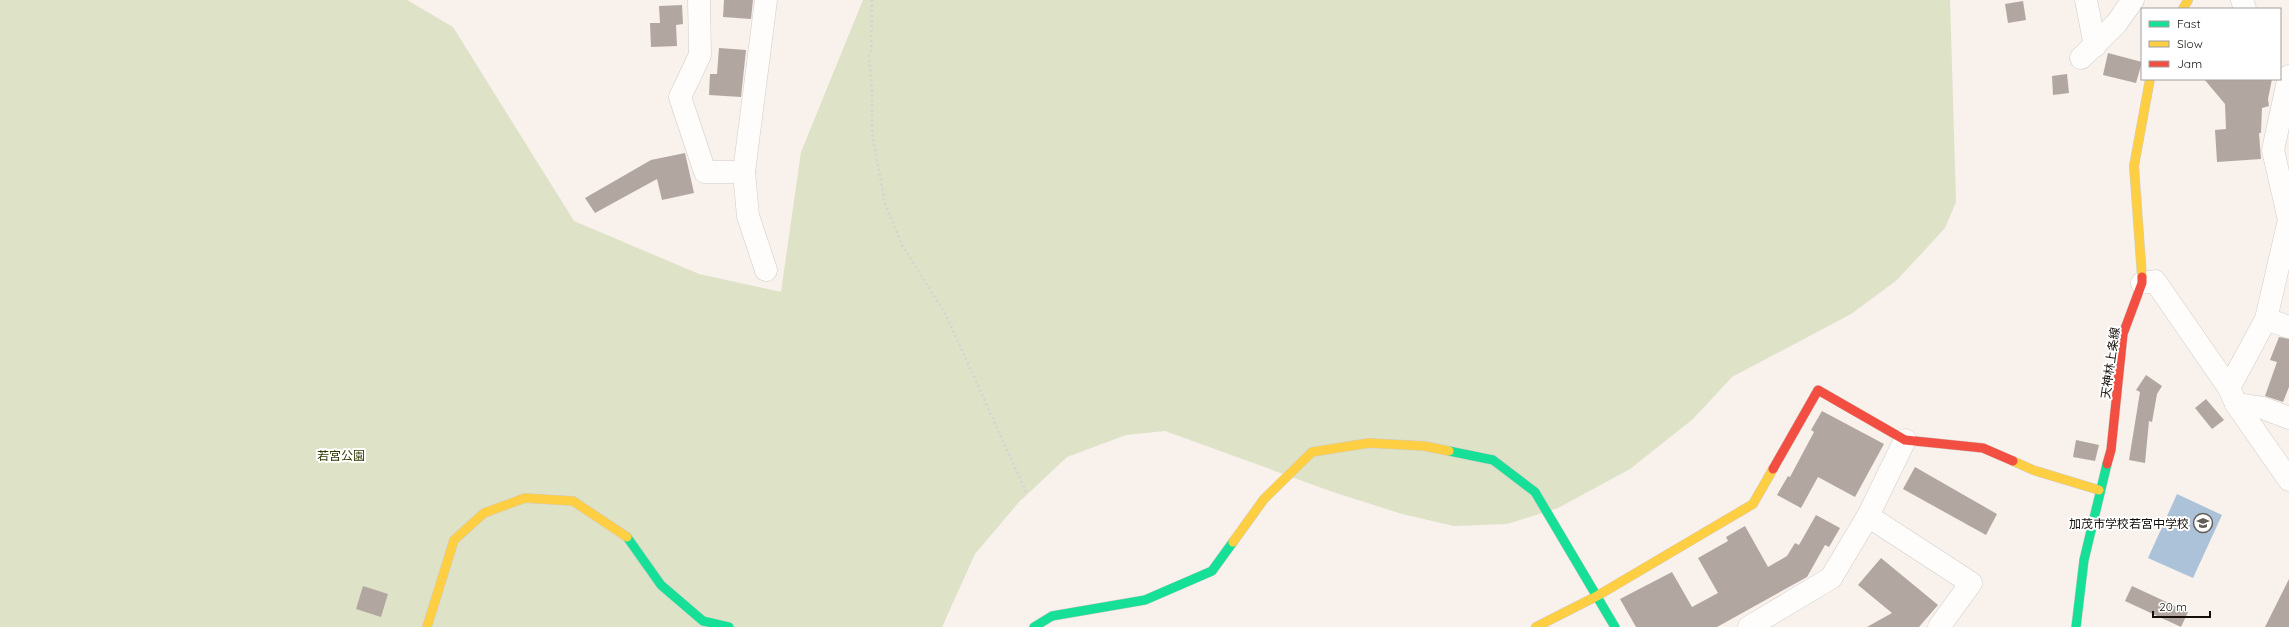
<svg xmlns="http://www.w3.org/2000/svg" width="2289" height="627" font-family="Quicksand,'Noto Sans JP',sans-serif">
<rect width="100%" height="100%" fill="#f8f1ec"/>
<!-- green -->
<path fill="#dee2c7" d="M 0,0 L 407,0 L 453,27 L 574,221 L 699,274 L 781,292 L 801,152 L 863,0 L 1950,0 L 1956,202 L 1945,228 L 1897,280 L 1851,314 L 1732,377 L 1693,419 L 1630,469 L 1558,508 L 1507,524 L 1454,526 L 1402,514 L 1333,492 L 1165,431 L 1126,435 L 1067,457 L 1019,502 L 975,554 L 942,627 L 0,627 Z"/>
<!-- water -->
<path fill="#acc2d9" d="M 2177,494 L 2222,515 L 2193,578 L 2148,558 Z"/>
<!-- building -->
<g fill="#b2a6a1">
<path d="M 724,0 L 753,0 L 751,19 L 723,17 Z"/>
<path d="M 2023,1 L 2026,20 L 2008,23 L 2005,4 Z"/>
<path d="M 682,5 L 683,24 L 676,25 L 677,46 L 651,47 L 650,23 L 660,23 L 659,6 Z"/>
<path d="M 719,48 L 746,50 L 741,97 L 709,95 L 710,74 L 717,74 Z"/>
<path d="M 2108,53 L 2142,62 L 2136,83 L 2103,75 Z"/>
<path d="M 2067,74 L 2069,93 L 2053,95 L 2052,76 Z"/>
<path d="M 2204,79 L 2272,79 L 2268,99 L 2269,106 L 2262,108 L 2261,133 L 2259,133 L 2261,159 L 2217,162 L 2215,130 L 2226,129 L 2225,104 Z"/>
<path d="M 685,153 L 694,193 L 662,200 L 657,179 L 595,213 L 585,198 L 651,160 Z"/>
<path d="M 2279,337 L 2289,339 L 2289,387 L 2283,402 L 2265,396 L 2277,362 L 2270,360 Z"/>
<path d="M 2146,375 L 2162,386 L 2157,394 L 2152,422 L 2149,421 L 2145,463 L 2129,460 L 2140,392 L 2136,390 Z"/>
<path d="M 2206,399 L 2224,420 L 2212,429 L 2195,408 Z"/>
<path d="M 1822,411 L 1884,444 L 1855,497 L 1818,477 L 1801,508 L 1777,495 L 1788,476 L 1790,477 L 1814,432 L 1811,430 Z"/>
<path d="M 2076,440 L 2099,445 L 2095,461 L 2073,457 Z"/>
<path d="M 1915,467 L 1997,514 L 1986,535 L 1903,489 Z"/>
<path d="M 1816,515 L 1840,528 L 1829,547 L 1825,545 L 1807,577 L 1717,627 L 1636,627 L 1620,599 L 1672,572 L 1692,607 L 1718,593 L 1698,558 L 1728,541 L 1726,537 L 1745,526 L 1768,567 L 1787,556 L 1795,543 L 1799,545 Z"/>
<path d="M 1881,558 L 1938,605 L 1919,627 L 1867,627 L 1892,613 L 1858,585 Z"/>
<path d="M 2289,579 L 2289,627 L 2265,627 Z"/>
<path d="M 363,586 L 388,594 L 381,617 L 356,609 Z"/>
<path d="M 2132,586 L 2188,612 L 2181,627 L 2125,601 Z"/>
</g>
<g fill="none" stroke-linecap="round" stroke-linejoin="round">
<defs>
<g id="street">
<path d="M 699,0 L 700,55 L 680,97 L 705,172 L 744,172"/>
<path d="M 766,0 L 744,172 L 748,216 L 766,270"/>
<path d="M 2086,0 L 2095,46"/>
<path d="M 2242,0 L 2245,9"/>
<path d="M 2081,58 L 2116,24 L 2133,0"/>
<path d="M 2142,283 L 2155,281 L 2229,388 L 2236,404 L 2289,480"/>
<path d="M 2266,319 L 2289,220 L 2273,150 L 2289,76"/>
<path d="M 2229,388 L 2266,319 L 2289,327"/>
<path d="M 2236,404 L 2263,408 L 2289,418"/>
<path d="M 1868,516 L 1971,583 L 1939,627"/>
<path d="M 1749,627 L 1831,578 L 1868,516 L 1905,440"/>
</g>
<g id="fast">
<path d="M 1449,451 L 1493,460 L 1535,492 L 1615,627"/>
<path d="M 627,537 L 661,585 L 703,621 L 729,627"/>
<path d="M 1034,627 L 1052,616 L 1145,600 L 1212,571 L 1233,542"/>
<path d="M 2076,627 L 2084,560 L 2107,464"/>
</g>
<g id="slow">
<path d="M 2183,9 L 2188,0"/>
<path d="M 2142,277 L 2134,166 L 2150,79"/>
<path d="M 2013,461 L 2033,470 L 2099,490"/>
<path d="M 1233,542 L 1264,499 L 1312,452 L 1369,443 L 1424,446 L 1449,451"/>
<path d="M 427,627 L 454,540 L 484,513 L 525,498 L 573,501 L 627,537"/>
<path d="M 1536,627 L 1597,596 L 1753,504 L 1773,469"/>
</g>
<g id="jam">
<path d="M 2107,464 L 2111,450 L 2123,334 L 2142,283 L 2142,277"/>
<path d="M 1773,469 L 1818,390 L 1905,440 L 1983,448 L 2013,461"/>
</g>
</defs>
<!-- street casing -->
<use href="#street" stroke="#d2ccc7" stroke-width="23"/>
<!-- fast casing -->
<use href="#fast" stroke="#d2ccc7" stroke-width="10"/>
<!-- slow casing -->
<use href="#slow" stroke="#d2ccc7" stroke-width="10"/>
<!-- jam casing -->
<use href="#jam" stroke="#d2ccc7" stroke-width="10"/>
<!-- path -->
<path stroke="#d6d3d2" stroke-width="2.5" stroke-dasharray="2 3" stroke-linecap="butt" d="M 872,0 L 871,51 L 869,56 L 872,88 L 872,133 L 885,204 L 903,247 L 946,315 L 1026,492"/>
<!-- street -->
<use href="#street" stroke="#fefdfc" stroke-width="22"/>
<!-- fast -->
<use href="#fast" stroke="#16e098" stroke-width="9"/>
<!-- slow -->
<use href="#slow" stroke="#ffcf43" stroke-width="9"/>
<!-- jam -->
<use href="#jam" stroke="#f24e42" stroke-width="9"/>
</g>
<!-- icons -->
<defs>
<symbol id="school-ring" viewBox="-11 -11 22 22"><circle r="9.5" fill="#fff" stroke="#645e59" stroke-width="1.5"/><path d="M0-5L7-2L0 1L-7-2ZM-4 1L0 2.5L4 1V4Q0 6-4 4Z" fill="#645e59"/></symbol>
</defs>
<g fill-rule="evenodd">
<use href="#school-ring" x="2192" y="512" width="22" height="22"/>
</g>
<g text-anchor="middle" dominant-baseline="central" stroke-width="4" stroke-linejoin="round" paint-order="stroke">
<!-- street labels -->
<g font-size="12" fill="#140f0a" stroke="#fff">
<text transform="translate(2110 363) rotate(-82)">天神林上条線</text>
</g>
<!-- park labels -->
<g font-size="12" fill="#303b05" stroke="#fff">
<text x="341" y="455">若宮公園</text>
</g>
<!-- poi labels -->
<g font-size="12" fill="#140f0a" stroke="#fff" text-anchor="end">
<text x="2189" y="523">加茂市学校若宮中学校</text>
</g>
</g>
<!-- legend -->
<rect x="2141" y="8" width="140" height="72" fill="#ffffff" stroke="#a19f9d"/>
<rect x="2149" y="21" width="20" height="6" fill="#16e098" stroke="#a19f9d"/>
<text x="2177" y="28" font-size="12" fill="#140f0a">Fast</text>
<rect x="2149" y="41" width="20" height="6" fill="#ffcf43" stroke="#a19f9d"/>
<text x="2177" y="48" font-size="12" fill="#140f0a">Slow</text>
<rect x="2149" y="61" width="20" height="6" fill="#f24e42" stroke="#a19f9d"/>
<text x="2177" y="68" font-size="12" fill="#140f0a">Jam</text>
<!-- scale -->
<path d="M2153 611v6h57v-6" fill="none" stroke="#140f0a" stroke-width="2"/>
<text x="2159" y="611" font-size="12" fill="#140f0a" stroke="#ffffff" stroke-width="3" paint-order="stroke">20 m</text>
</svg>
